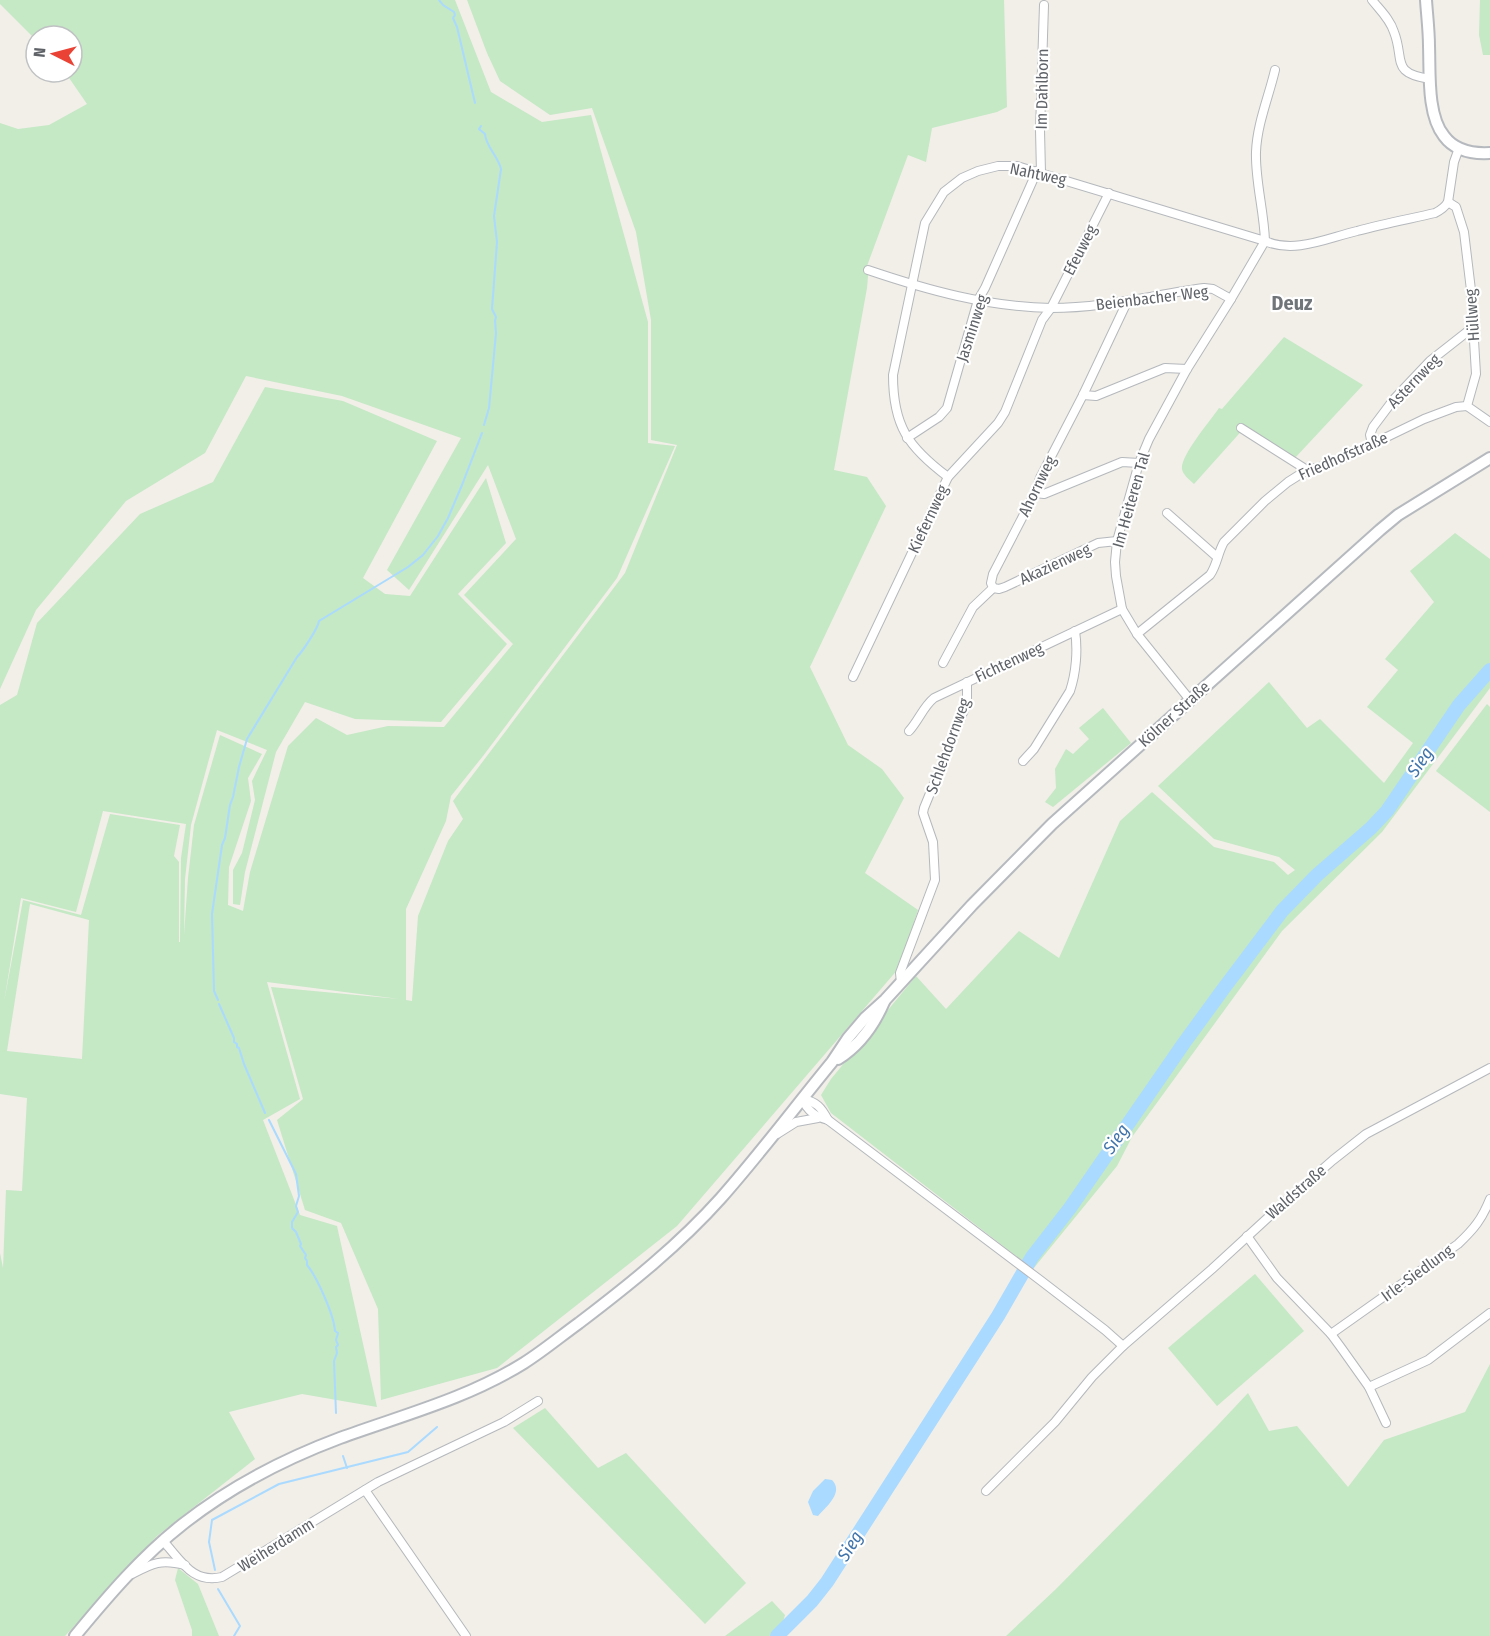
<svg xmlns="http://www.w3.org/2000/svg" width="1490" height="1636" font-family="'Fira Sans Condensed',sans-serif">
<rect width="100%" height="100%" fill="#f1efe8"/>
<!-- green -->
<g fill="#c5e8c5" fill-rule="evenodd">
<path d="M 0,0 L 455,0 L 491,92 L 542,122 L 591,115 L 648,322 L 648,443 L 675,446 L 617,578 L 483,756 L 451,796 L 446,821 L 406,909 L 406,1000 L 412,1001 L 418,916 L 448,841 L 463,819 L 453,801 L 625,573 L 677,445 L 651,440 L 651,320 L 636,232 L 592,108 L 550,115 L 500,81 L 487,53 L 467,0 L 1004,0 L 1007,107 L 997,112 L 932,128 L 926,162 L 908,155 L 867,266 L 868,276 L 867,288 L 834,470 L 867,477 L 886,506 L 810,667 L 848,745 L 882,769 L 904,798 L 865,873 L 918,910 L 899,968 L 677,1226 L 497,1368 L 381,1400 L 378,1309 L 341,1223 L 305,1210 L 277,1120 L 303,1099 L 271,987 L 399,999 L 267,982 L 300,1099 L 263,1120 L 300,1215 L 337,1226 L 377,1407 L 302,1394 L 229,1412 L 255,1459 L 157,1536 L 65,1636 L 0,1636 L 0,1253 L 3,1268 L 6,1190 L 22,1191 L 27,1098 L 0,1094 L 0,705 L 17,695 L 37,623 L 140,514 L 213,482 L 265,387 L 343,401 L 437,441 L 363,578 L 385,594 L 410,596 L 486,478 L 506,543 L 458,594 L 507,644 L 441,722 L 355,719 L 305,702 L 276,752 L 245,872 L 240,905 L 233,904 L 233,870 L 242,853 L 255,800 L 252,781 L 267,750 L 217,730 L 191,825 L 185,879 L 184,935 L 188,878 L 194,825 L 220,735 L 262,754 L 248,778 L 251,801 L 229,867 L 228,905 L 243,911 L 250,872 L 288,746 L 316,718 L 347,735 L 388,726 L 444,727 L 513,644 L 464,595 L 516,539 L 488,465 L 409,590 L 387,570 L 461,438 L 342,396 L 246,376 L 205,453 L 126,501 L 36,610 L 0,689 L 0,123 L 18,129 L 49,125 L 87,104 L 65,72 L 72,72 L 72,36 L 36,36 L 36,40 L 0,4 ZM 103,811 L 186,824 L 181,858 L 180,942 L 179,942 L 179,862 L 174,856 L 180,825 L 110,814 L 81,915 L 23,900 L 4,1002 L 21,898 L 76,912 ZM 30,904 L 89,920 L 82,1059 L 7,1051 Z"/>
<path d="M 1480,0 L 1490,0 L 1490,55 L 1483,55 L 1479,35 Z"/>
<path d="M 1284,337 L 1363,385 L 1294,459 L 1246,426 L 1194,484 C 1189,479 1183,475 1182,469 C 1180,456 1211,420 1219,408 L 1222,409 Z"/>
<path d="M 1455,533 L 1490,559 L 1490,688 L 1382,832 L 1282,931 L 1132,1137 L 1117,1166 L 1033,1269 L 831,1113 L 821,1095 L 831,1079 L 916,976 L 946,1009 L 1019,931 L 1059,958 L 1120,821 L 1152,792 L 1214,847 L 1274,862 L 1288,875 L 1295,870 L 1279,857 L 1214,839 L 1158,786 L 1269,682 L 1307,728 L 1320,719 L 1384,783 L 1413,743 L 1367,707 L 1398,670 L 1385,659 L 1434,602 L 1410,571 Z"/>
<path d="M 1487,704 L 1490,707 L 1490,812 L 1436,771 Z"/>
<path d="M 1103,708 L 1131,743 L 1053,807 L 1045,802 L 1056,788 L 1055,769 L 1066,749 L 1073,754 L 1089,739 L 1079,728 Z"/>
<path d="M 1255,1274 L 1304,1331 L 1217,1406 L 1168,1348 Z"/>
<path d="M 1490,1364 L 1490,1636 L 1006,1636 L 1056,1589 L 1217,1426 L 1248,1393 L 1269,1431 L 1297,1426 L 1348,1487 L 1384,1440 L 1465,1412 Z"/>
<path d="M 545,1408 L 598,1468 L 626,1453 L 746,1583 L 705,1624 L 513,1428 Z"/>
<path d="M 178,1568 L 198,1584 L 219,1636 L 192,1636 L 192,1630 L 175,1580 Z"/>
<path d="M 772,1601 L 785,1615 L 779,1636 L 725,1636 Z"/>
</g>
<!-- water -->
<path fill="#aadaff" d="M 825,1479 L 832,1480 C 844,1492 827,1506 818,1516 L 813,1515 L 808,1502 L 813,1491 Z"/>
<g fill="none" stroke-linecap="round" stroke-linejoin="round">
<!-- stream -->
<g stroke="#aadaff" stroke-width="2">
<path d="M 439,0 L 443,5 L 454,12 L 455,15 L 453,18 L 457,27 L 475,103"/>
<path d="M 481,126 L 479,129 L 485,134 C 486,147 498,156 501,169 L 494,216 L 497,242 L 492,309 L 496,317 L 495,321 L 496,333 L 489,408 L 484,425"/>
<path d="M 218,1000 L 214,991 L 212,914 L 222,845 L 225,838 L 230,805 L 233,797 L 239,767 L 247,739 L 297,657 C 303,651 318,628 319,621 L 408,567 L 423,555 L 438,536 L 448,518 L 462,485 L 482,433"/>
<path d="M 219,1004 L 234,1038 L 234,1042 L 237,1044 L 237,1047 L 239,1048 L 244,1064 L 265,1113"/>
<path d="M 269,1120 L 296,1174 L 299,1196 L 296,1206 L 298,1212 L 292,1222 L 292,1228 L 296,1232 L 301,1244 L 300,1246 L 306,1255 L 305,1258 L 307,1261 L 307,1265 C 317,1277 334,1315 335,1331 L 338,1333 L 336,1340 L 338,1345 L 336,1347 L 337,1353 L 334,1361 L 336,1413"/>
<path d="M 343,1456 L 347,1468"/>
<path d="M 215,1570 L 209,1542 L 212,1520 L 279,1484 L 408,1452 L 437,1427"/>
<path d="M 218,1589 L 240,1626 L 234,1636"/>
</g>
<!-- river -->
<path stroke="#aadaff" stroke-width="14" d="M 777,1636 L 812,1601 L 827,1582 L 998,1316 L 1032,1257 L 1070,1208 L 1184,1043 L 1224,988 L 1282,911 L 1317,875 L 1371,828 L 1387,811 L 1459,705 L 1490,670"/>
<defs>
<g id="minor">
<path d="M 1372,0 C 1380,10 1390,19 1394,32 C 1405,60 1390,73 1430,79"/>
<path d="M 1041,173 L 1040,130 L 1044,5"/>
<path d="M 1448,202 L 1456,207 L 1464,232 L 1471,290 L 1476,374 L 1467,406 L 1490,422"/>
<path d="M 868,270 C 927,290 988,307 1051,308 C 1103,308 1153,295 1204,288 L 1213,289 L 1231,299 L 1265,241 C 1295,254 1327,238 1357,231 C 1383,224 1409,219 1435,213 C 1441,210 1445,207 1448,202 L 1454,162 L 1459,148"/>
<path d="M 1083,395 L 1096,396 L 1165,368 L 1187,369"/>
<path d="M 1241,428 L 1307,470"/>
<path d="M 907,438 L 939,417 L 947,408 L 978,300 L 985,288 L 1037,171"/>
<path d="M 1372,444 L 1370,435 L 1373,427 L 1394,399 L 1430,361 L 1472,328"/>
<path d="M 948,477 C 908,447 893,426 893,375 L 925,223 L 944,192 L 962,178 L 978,171 L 998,166 L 1017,166 L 1265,241 C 1264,211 1255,180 1256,152 C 1257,124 1269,96 1275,70"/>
<path d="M 1035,493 L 1044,494 L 1122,462 L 1139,463"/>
<path d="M 1167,513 L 1217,557"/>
<path d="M 993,588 L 999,589 L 1005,587 L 1098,543 L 1117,541"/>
<path d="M 1137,634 L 1210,575 C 1217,565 1218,552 1224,542 L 1265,501 L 1288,482 L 1307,470 L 1331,464 L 1424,419 L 1456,407 L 1467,406"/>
<path d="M 943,663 L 973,607 L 993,588 L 991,583 L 993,574 L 1035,493 L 1040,478 L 1083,395 L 1127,302"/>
<path d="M 853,677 L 948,477 L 998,423 L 1005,412 L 1042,320 L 1051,308 L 1109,193"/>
<path d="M 1190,700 L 1137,634 L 1122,609 L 1116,576 L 1115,562 L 1117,541 L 1139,463 L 1149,439 L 1187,369 L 1231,299"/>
<path d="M 909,731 C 919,720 923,707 934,698 L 1122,609"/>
<path d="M 1023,761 L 1034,749 L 1070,691 C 1076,673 1078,650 1075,631"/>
<path d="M 901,982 L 900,973 L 935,880 L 933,842 L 923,813 L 924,808 L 964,710 L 967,700 L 967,682"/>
<path d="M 802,1099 C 808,1111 814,1116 828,1120 L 1040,1280 L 1105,1330 L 1123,1346 L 1212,1269 L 1286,1201 L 1333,1160 L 1366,1134 L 1490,1068"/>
<path d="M 802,1099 C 817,1102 821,1107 828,1120"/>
<path d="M 777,1134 L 796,1122 L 818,1118"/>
<path d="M 1247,1236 L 1277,1278 L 1331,1334 L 1342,1349 L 1369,1387 L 1386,1423"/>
<path d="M 1331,1334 L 1458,1244 C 1474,1229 1482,1219 1490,1199"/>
<path d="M 1369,1387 L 1428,1360 L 1490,1313"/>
<path d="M 365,1490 L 466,1636"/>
<path d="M 986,1491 L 1055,1422 L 1092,1377 L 1123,1346"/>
<path d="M 163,1541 C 181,1560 192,1584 222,1577 L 378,1482 L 504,1422 L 538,1401"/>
<path d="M 132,1574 C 153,1563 161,1559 185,1565"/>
</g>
<g id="secondary">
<path d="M 1426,0 C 1427,15 1429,31 1429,46 C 1430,73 1427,115 1444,136 C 1455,151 1473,154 1490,153"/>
<path d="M 838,1059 C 859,1046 874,1025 884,1002"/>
<path d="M 75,1636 C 108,1596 142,1556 183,1524 C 230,1487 284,1459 340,1438 C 403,1415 466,1399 524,1363 C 543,1351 561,1336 579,1323 C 629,1285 679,1245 721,1198 C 760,1154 795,1107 832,1062 L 848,1038 L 865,1018 L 885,1000 L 972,905 L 1052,824 L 1380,530 L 1398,515 L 1490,458"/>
</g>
</defs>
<!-- minor casing -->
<use href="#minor" stroke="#b5b8bc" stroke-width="10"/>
<!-- secondary casing -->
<use href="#secondary" stroke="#b6babf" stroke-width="14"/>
<!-- minor -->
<use href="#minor" stroke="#fff" stroke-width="8"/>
<!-- secondary -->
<use href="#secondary" stroke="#fff" stroke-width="10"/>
</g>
<g text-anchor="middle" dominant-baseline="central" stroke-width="4.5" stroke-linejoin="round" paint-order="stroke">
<!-- street labels -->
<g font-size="16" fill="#5f6368" stroke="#fff">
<text transform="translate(1042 89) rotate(-89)">Im Dahlborn</text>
<text transform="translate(1038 174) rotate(12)">Nahtweg</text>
<text transform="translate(1080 250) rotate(-63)">Efeuweg</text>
<text transform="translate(1152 298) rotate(-7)">Beienbacher Weg</text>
<text transform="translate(1472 315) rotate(-94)">Hüllweg</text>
<text transform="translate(972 328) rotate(-72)">Jasminweg</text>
<text transform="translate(1414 381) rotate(-46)">Asternweg</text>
<text transform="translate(1343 456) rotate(-24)">Friedhofstraße</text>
<text transform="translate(1037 486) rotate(-64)">Ahornweg</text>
<text transform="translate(1131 500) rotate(-74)">Im Heiteren Tal</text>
<text transform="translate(928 519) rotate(-65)">Kiefernweg</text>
<text transform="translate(1055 564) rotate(-25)">Akazienweg</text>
<text transform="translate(1009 662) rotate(-25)">Fichtenweg</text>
<text transform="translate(1174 714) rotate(-42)">Kölner Straße</text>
<text transform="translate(948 746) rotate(-70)">Schlehdornweg</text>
<text transform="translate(1296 1192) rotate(-41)">Waldstraße</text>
<text transform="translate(1417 1273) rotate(-36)">Irle-Siedlung</text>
<text transform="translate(276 1545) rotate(-32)">Weiherdamm</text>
</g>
<!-- water labels -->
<g font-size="18" font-style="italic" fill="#4174aa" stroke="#fff">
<text transform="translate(1420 762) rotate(-56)">Sieg</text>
<text transform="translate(1116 1139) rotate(-55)">Sieg</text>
<text transform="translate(850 1546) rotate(-58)">Sieg</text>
</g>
<!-- quarter labels -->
<g font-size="20" font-weight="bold" fill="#70757a" stroke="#fff">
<text x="1292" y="303">Deuz</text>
</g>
</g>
<!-- north arrow -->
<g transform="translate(54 54) rotate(276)"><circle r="28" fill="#ffffff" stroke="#bfc1c3" stroke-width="1.5"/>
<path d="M0-4.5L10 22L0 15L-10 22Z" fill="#ea4335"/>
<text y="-9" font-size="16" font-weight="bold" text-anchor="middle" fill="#5f6368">N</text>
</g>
</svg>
